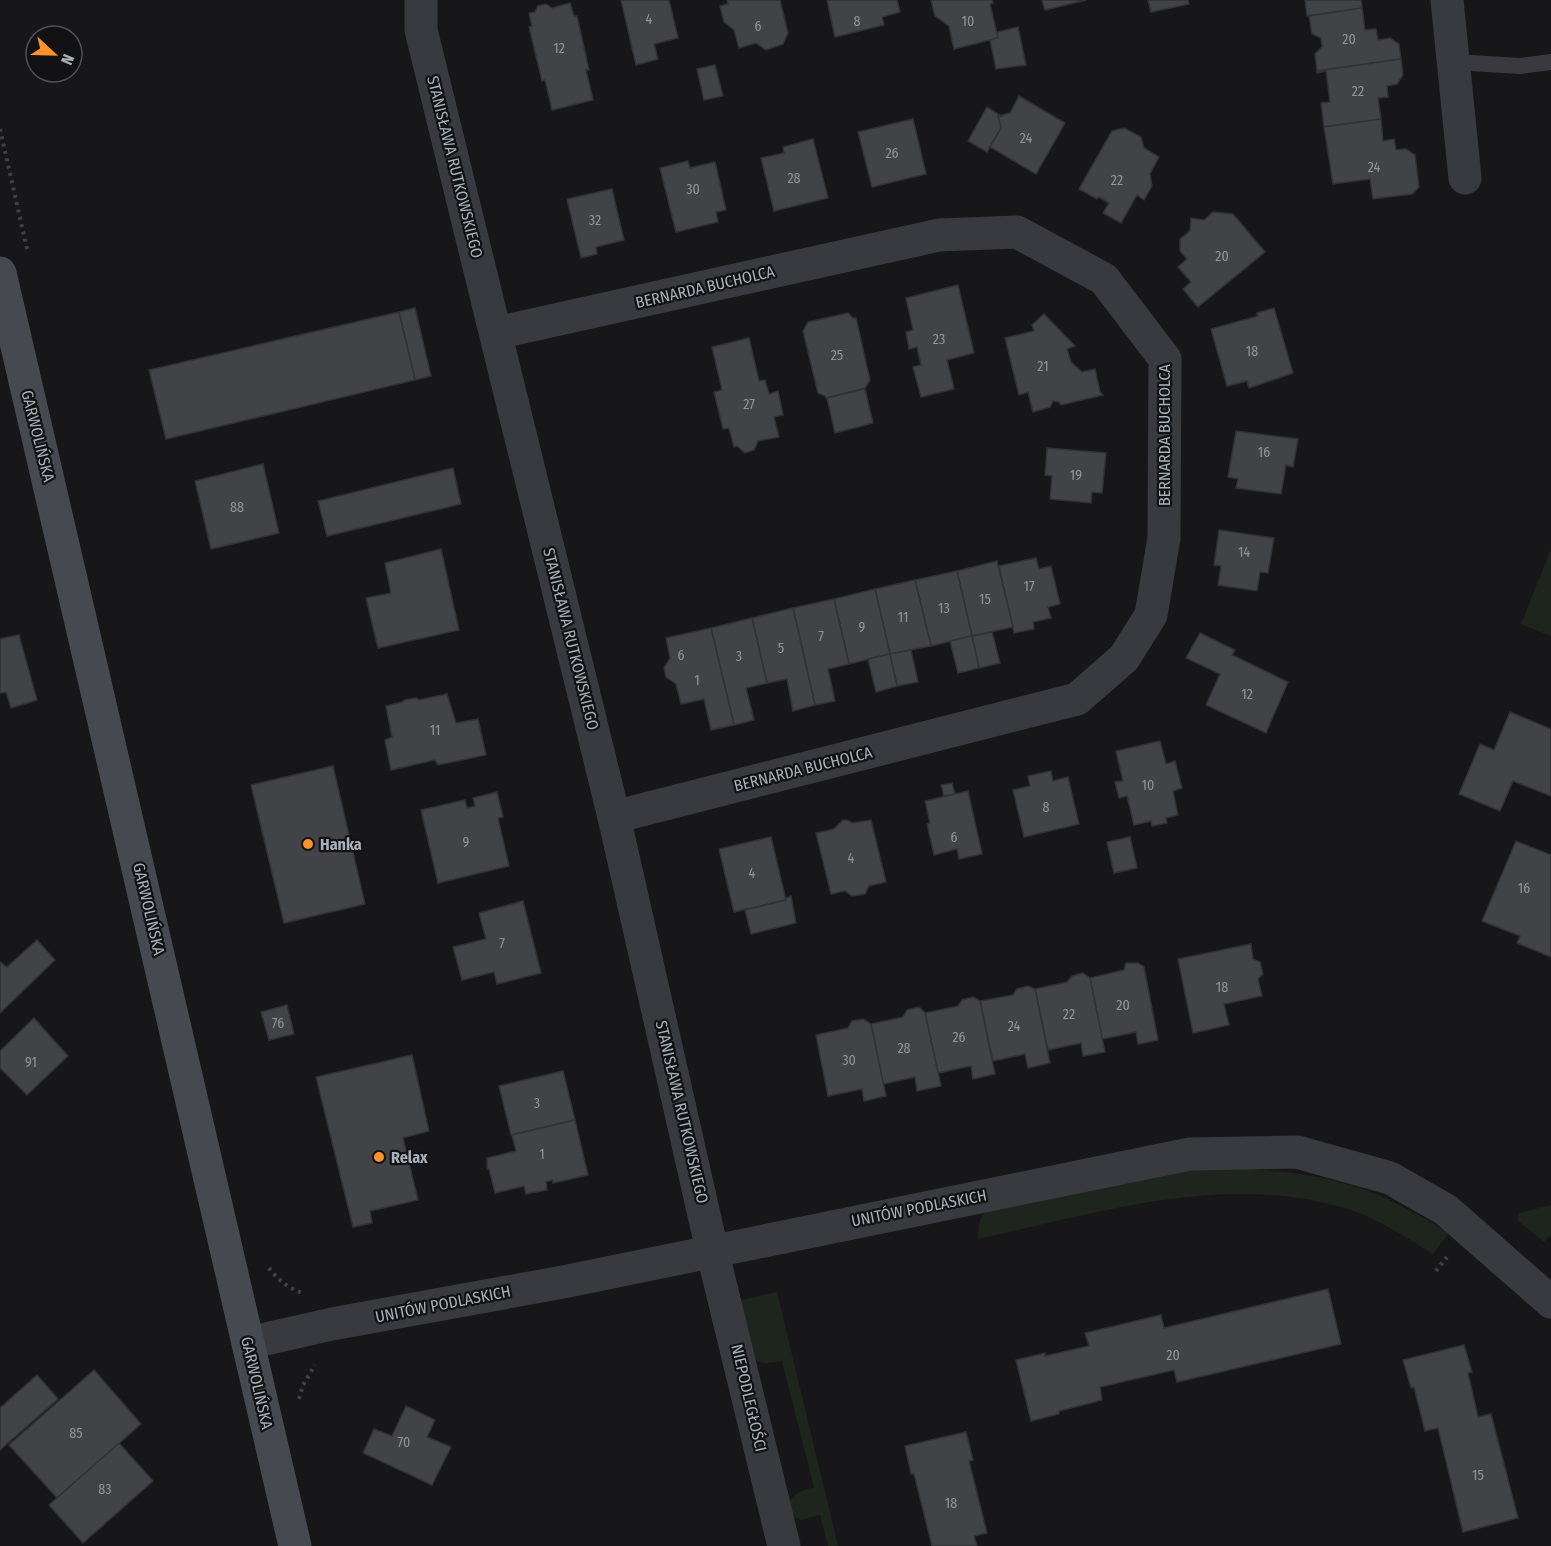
<svg xmlns="http://www.w3.org/2000/svg" width="1551" height="1546" font-family="'Fira Sans Condensed',sans-serif">
<rect width="100%" height="100%" fill="#171719"/>
<!-- green -->
<g fill="#1d251d">
<path d="M 1551,549 L 1551,636 L 1521,624 Z"/>
<path d="M 1208,1168 C 1260,1168 1314,1172 1363,1189 C 1394,1200 1422,1217 1449,1233 L 1433,1254 C 1404,1236 1374,1216 1341,1207 C 1220,1173 1096,1214 978,1239 L 979,1223 L 984,1213 L 1174,1173 Z"/>
<path d="M 1551,1205 L 1551,1235 L 1544,1242 L 1517,1220 L 1519,1213 Z"/>
<path d="M 777,1292 L 838,1546 L 828,1546 L 820,1515 L 801,1520 L 794,1517 L 789,1503 C 795,1491 803,1491 814,1487 L 782,1361 C 771,1362 761,1367 753,1357 L 741,1300 Z"/>
</g>
<!-- building -->
<g fill="#414346" stroke="#313236" stroke-width="1.5">
<path d="M 621,0 L 669,0 L 678,38 L 654,44 L 658,59 L 636,65 Z"/>
<path d="M 727,0 L 780,0 L 788,33 L 783,44 L 766,50 L 756,43 L 739,48 L 734,30 L 724,22 L 720,6 L 728,4 Z"/>
<path d="M 827,0 L 897,0 L 900,12 L 882,17 L 884,25 L 835,37 Z"/>
<path d="M 931,0 L 992,0 L 993,3 L 990,4 L 998,38 L 954,49 L 949,26 L 935,16 Z"/>
<path d="M 1042,0 L 1086,0 L 1045,10 Z"/>
<path d="M 1148,0 L 1188,0 L 1189,4 L 1151,12 Z"/>
<path d="M 1305,0 L 1361,0 L 1362,8 L 1307,16 Z"/>
<path d="M 570,3 L 574,16 L 577,16 L 589,70 L 586,70 L 593,100 L 552,110 L 545,80 L 542,81 L 529,27 L 532,26 L 529,13 L 535,12 L 538,6 L 546,4 L 552,8 Z"/>
<path d="M 1362,8 L 1365,30 L 1376,29 L 1378,40 L 1390,38 L 1399,44 L 1401,59 L 1317,71 L 1315,54 L 1322,47 L 1321,38 L 1312,34 L 1309,16 Z"/>
<path d="M 1018,27 L 1026,65 L 996,69 L 990,40 L 998,38 L 997,32 Z"/>
<path d="M 1401,59 L 1403,75 L 1397,84 L 1387,86 L 1388,97 L 1378,98 L 1381,119 L 1324,127 L 1321,103 L 1330,102 L 1326,71 L 1317,73 L 1317,71 Z"/>
<path d="M 715,65 L 723,96 L 704,100 L 697,69 Z"/>
<path d="M 1019,96 L 1065,123 L 1036,174 L 990,147 L 1001,128 L 998,116 L 1010,113 Z"/>
<path d="M 987,107 L 1001,116 L 998,116 L 1001,128 L 987,152 L 968,141 Z"/>
<path d="M 913,119 L 926,174 L 872,187 L 858,132 Z"/>
<path d="M 1381,119 L 1383,141 L 1394,139 L 1396,150 L 1406,149 L 1415,155 L 1419,187 L 1412,194 L 1373,199 L 1370,179 L 1333,184 L 1324,127 Z"/>
<path d="M 1124,128 L 1141,137 L 1144,148 L 1159,157 L 1150,174 L 1152,186 L 1144,200 L 1137,195 L 1121,223 L 1103,213 L 1109,203 L 1099,197 L 1097,199 L 1079,189 L 1112,131 Z"/>
<path d="M 813,139 L 828,198 L 774,211 L 761,158 L 784,153 L 783,147 Z"/>
<path d="M 688,161 L 690,168 L 715,162 L 726,210 L 716,212 L 718,222 L 676,232 L 660,168 Z"/>
<path d="M 612,189 L 624,240 L 596,247 L 597,254 L 581,258 L 567,199 Z"/>
<path d="M 1213,212 L 1233,214 L 1265,252 L 1198,307 L 1183,289 L 1191,282 L 1178,267 L 1187,259 L 1180,251 L 1180,239 L 1190,231 L 1191,218 L 1204,220 Z"/>
<path d="M 958,285 L 974,353 L 947,360 L 954,389 L 921,397 L 913,367 L 921,365 L 917,347 L 909,349 L 906,332 L 913,330 L 906,298 Z"/>
<path d="M 415,308 L 431,376 L 415,380 L 399,312 Z"/>
<path d="M 1274,308 L 1293,373 L 1249,388 L 1247,381 L 1227,386 L 1211,329 L 1258,316 L 1257,313 Z"/>
<path d="M 399,312 L 415,380 L 166,439 L 149,370 Z"/>
<path d="M 848,313 L 853,318 L 856,318 L 870,380 L 865,388 L 826,398 L 825,396 L 818,393 L 803,331 L 808,322 Z"/>
<path d="M 1044,314 L 1075,346 L 1067,349 L 1071,362 L 1082,372 L 1095,369 L 1100,392 L 1103,395 L 1061,405 L 1059,402 L 1053,401 L 1050,407 L 1033,412 L 1028,392 L 1019,395 L 1005,338 L 1034,331 L 1032,325 Z"/>
<path d="M 749,338 L 759,381 L 765,380 L 769,394 L 778,391 L 783,415 L 774,417 L 779,437 L 758,441 L 754,450 L 745,453 L 737,446 L 734,447 L 729,428 L 723,429 L 714,392 L 722,390 L 712,347 Z"/>
<path d="M 865,389 L 873,423 L 835,433 L 827,398 Z"/>
<path d="M 1236,431 L 1298,439 L 1293,467 L 1286,465 L 1281,494 L 1236,488 L 1238,479 L 1228,477 Z"/>
<path d="M 1047,448 L 1106,453 L 1102,493 L 1092,492 L 1091,503 L 1050,499 L 1052,476 L 1045,475 Z"/>
<path d="M 263,464 L 279,533 L 211,549 L 195,481 Z"/>
<path d="M 453,468 L 461,504 L 327,536 L 318,501 Z"/>
<path d="M 1219,530 L 1274,538 L 1268,573 L 1260,572 L 1257,591 L 1218,585 L 1221,566 L 1214,565 Z"/>
<path d="M 441,549 L 459,630 L 378,648 L 366,598 L 391,593 L 385,563 Z"/>
<path d="M 1036,558 L 1039,569 L 1051,566 L 1060,604 L 1048,607 L 1051,618 L 1033,622 L 1034,629 L 1014,633 L 999,566 Z"/>
<path d="M 997,561 L 1013,627 L 972,636 L 957,571 Z"/>
<path d="M 957,571 L 972,636 L 931,646 L 915,580 Z"/>
<path d="M 915,580 L 931,646 L 890,654 L 875,589 Z"/>
<path d="M 875,589 L 890,654 L 849,664 L 834,599 Z"/>
<path d="M 834,599 L 849,664 L 828,669 L 835,701 L 815,705 L 793,608 Z"/>
<path d="M 793,608 L 815,705 L 793,711 L 787,679 L 767,683 L 752,618 Z"/>
<path d="M 752,618 L 767,683 L 746,688 L 754,720 L 734,725 L 711,628 Z"/>
<path d="M 711,628 L 734,725 L 711,730 L 704,699 L 681,704 L 676,684 L 666,677 L 664,668 L 670,658 L 666,638 Z"/>
<path d="M 992,632 L 1000,663 L 979,668 L 972,636 Z"/>
<path d="M 1200,633 L 1235,650 L 1232,655 L 1288,682 L 1266,733 L 1206,705 L 1220,674 L 1186,658 Z"/>
<path d="M 19,635 L 37,700 L 11,708 L 6,692 L 0,693 L 0,639 Z"/>
<path d="M 972,636 L 979,668 L 958,673 L 950,641 Z"/>
<path d="M 911,650 L 918,682 L 897,686 L 890,654 Z"/>
<path d="M 890,654 L 897,686 L 876,692 L 868,659 Z"/>
<path d="M 447,694 L 456,723 L 478,719 L 486,755 L 438,765 L 435,760 L 391,770 L 385,740 L 392,737 L 386,706 L 402,702 L 405,700 L 416,698 L 419,700 Z"/>
<path d="M 1510,712 L 1551,729 L 1551,796 L 1513,781 L 1500,811 L 1459,794 L 1480,744 L 1494,750 Z"/>
<path d="M 1160,741 L 1166,764 L 1175,761 L 1182,788 L 1173,791 L 1178,815 L 1166,818 L 1167,823 L 1152,826 L 1151,821 L 1134,825 L 1127,796 L 1119,798 L 1115,782 L 1123,781 L 1116,751 Z"/>
<path d="M 333,766 L 365,904 L 284,923 L 251,785 Z"/>
<path d="M 1051,771 L 1053,781 L 1068,777 L 1079,824 L 1024,837 L 1013,790 L 1030,786 L 1028,776 Z"/>
<path d="M 952,783 L 955,794 L 944,796 L 941,785 Z"/>
<path d="M 968,791 L 982,854 L 959,859 L 957,849 L 934,855 L 927,824 L 930,823 L 925,801 Z"/>
<path d="M 497,792 L 503,817 L 498,818 L 509,866 L 438,883 L 421,810 L 465,800 L 467,808 L 475,806 L 473,798 Z"/>
<path d="M 843,820 L 847,820 L 852,823 L 871,820 L 886,882 L 869,886 L 865,894 L 852,896 L 845,891 L 831,894 L 816,833 L 834,829 Z"/>
<path d="M 771,837 L 786,900 L 734,912 L 719,849 Z"/>
<path d="M 1130,837 L 1137,868 L 1114,873 L 1107,842 Z"/>
<path d="M 1516,841 L 1551,855 L 1551,957 L 1517,943 L 1520,936 L 1482,921 Z"/>
<path d="M 791,896 L 796,923 L 751,934 L 745,910 L 786,900 L 786,898 Z"/>
<path d="M 523,901 L 541,973 L 497,984 L 494,972 L 462,980 L 453,947 L 486,939 L 479,913 Z"/>
<path d="M 37,940 L 55,960 L 0,1013 L 0,962 L 7,967 Z"/>
<path d="M 1251,944 L 1253,959 L 1260,962 L 1263,974 L 1258,979 L 1262,996 L 1224,1004 L 1229,1025 L 1193,1033 L 1178,959 Z"/>
<path d="M 1126,963 L 1138,963 L 1144,967 L 1158,1040 L 1138,1044 L 1136,1032 L 1102,1039 L 1090,978 L 1124,970 Z"/>
<path d="M 1083,973 L 1090,978 L 1105,1052 L 1083,1056 L 1081,1043 L 1048,1050 L 1035,989 L 1067,982 L 1072,976 Z"/>
<path d="M 1028,986 L 1035,989 L 1050,1063 L 1028,1068 L 1025,1054 L 993,1061 L 980,1001 L 1013,995 L 1017,989 Z"/>
<path d="M 973,997 L 980,1001 L 995,1074 L 973,1079 L 971,1066 L 938,1073 L 925,1013 L 958,1006 L 962,1000 Z"/>
<path d="M 287,1005 L 294,1034 L 269,1040 L 261,1012 Z"/>
<path d="M 919,1007 L 925,1013 L 941,1086 L 917,1091 L 915,1077 L 883,1084 L 871,1024 L 903,1017 L 907,1010 Z"/>
<path d="M 34,1018 L 68,1056 L 27,1095 L 0,1068 L 0,1051 Z"/>
<path d="M 863,1019 L 871,1024 L 886,1096 L 864,1101 L 862,1089 L 828,1096 L 816,1035 L 848,1028 L 852,1021 Z"/>
<path d="M 412,1055 L 429,1131 L 403,1138 L 418,1200 L 370,1211 L 372,1223 L 353,1227 L 316,1077 Z"/>
<path d="M 563,1071 L 575,1120 L 511,1135 L 499,1086 Z"/>
<path d="M 575,1120 L 588,1175 L 553,1183 L 552,1180 L 546,1182 L 547,1190 L 526,1194 L 524,1186 L 495,1193 L 489,1169 L 487,1169 L 487,1158 L 516,1151 L 512,1135 Z"/>
<path d="M 1328,1289 L 1341,1344 L 1177,1382 L 1174,1370 L 1100,1387 L 1102,1400 L 1059,1411 L 1059,1414 L 1031,1421 L 1016,1360 L 1045,1353 L 1045,1356 L 1089,1346 L 1085,1333 L 1161,1315 L 1164,1328 Z"/>
<path d="M 1464,1345 L 1472,1372 L 1468,1373 L 1478,1417 L 1491,1414 L 1518,1518 L 1463,1532 L 1438,1428 L 1425,1431 L 1414,1387 L 1411,1388 L 1403,1360 Z"/>
<path d="M 94,1370 L 141,1424 L 57,1498 L 9,1445 Z"/>
<path d="M 37,1375 L 58,1399 L 0,1450 L 0,1408 Z"/>
<path d="M 406,1406 L 435,1420 L 427,1437 L 451,1447 L 432,1485 L 363,1453 L 374,1429 L 392,1436 Z"/>
<path d="M 966,1432 L 973,1460 L 969,1461 L 987,1533 L 974,1536 L 977,1546 L 932,1546 L 914,1474 L 911,1474 L 905,1446 Z"/>
<path d="M 119,1443 L 153,1481 L 83,1543 L 49,1505 Z"/>
</g>
<g fill="none" stroke-linecap="round" stroke-linejoin="round">
<!-- path -->
<g stroke="#3e4146" stroke-width="4" stroke-dasharray="3 4.5" stroke-linecap="butt">
<path d="M 0,129 L 27,249"/>
<path d="M 269,1268 C 276,1278 290,1290 303,1293"/>
<path d="M 1436,1271 L 1447,1257"/>
<path d="M 299,1399 L 303,1385 L 315,1365"/>
</g>
<!-- service -->
<path stroke="#383a3f" stroke-width="16" d="M 1453,62 L 1520,66 L 1551,62"/>
<!-- minor -->
<g stroke="#383a3f" stroke-width="33">
<path d="M 421,0 L 421,30 L 614,817 L 712,1250 L 784,1546"/>
<path d="M 1447,0 L 1465,178"/>
<path d="M 496,333 L 939,235 L 1017,232 L 1104,279 L 1165,359 L 1164,538 L 1151,615 L 1124,658 L 1077,699 L 614,817"/>
</g>
<!-- tertiary -->
<path stroke="#383a3f" stroke-width="33" d="M 248,1343 L 332,1324 L 563,1282 L 1190,1154 L 1297,1152 L 1390,1178 L 1446,1210 L 1551,1302"/>
<!-- secondary -->
<path stroke="#46494f" stroke-width="33" d="M 0,273 L 295,1546"/>
</g>
<!-- markers -->
<g fill="#ff9229" stroke="#121214" stroke-width="2">
<circle cx="308" cy="844" r="6"/>
<circle cx="379" cy="1157" r="6"/>
</g>
<g text-anchor="middle" dominant-baseline="central" stroke-width="4.5" stroke-linejoin="round" paint-order="stroke">
<!-- number labels -->
<g font-size="14" fill="#8e969d">
<text x="649" y="19">4</text>
<text x="857" y="21">8</text>
<text x="968" y="21">10</text>
<text x="758" y="26">6</text>
<text x="1349" y="39">20</text>
<text x="559" y="48">12</text>
<text x="1358" y="91">22</text>
<text x="1026" y="138">24</text>
<text x="892" y="153">26</text>
<text x="1374" y="167">24</text>
<text x="794" y="178">28</text>
<text x="1117" y="180">22</text>
<text x="693" y="189">30</text>
<text x="595" y="220">32</text>
<text x="1222" y="256">20</text>
<text x="939" y="339">23</text>
<text x="1252" y="351">18</text>
<text x="837" y="355">25</text>
<text x="1043" y="366">21</text>
<text x="749" y="404">27</text>
<text x="1264" y="452">16</text>
<text x="1076" y="475">19</text>
<text x="237" y="507">88</text>
<text x="1244" y="552">14</text>
<text x="1029" y="586">17</text>
<text x="985" y="599">15</text>
<text x="944" y="608">13</text>
<text x="903" y="617">11</text>
<text x="862" y="627">9</text>
<text x="821" y="636">7</text>
<text x="781" y="648">5</text>
<text x="681" y="655">6</text>
<text x="739" y="656">3</text>
<text x="697" y="680">1</text>
<text x="1247" y="694">12</text>
<text x="435" y="730">11</text>
<text x="1148" y="785">10</text>
<text x="1046" y="807">8</text>
<text x="954" y="837">6</text>
<text x="466" y="842">9</text>
<text x="851" y="858">4</text>
<text x="752" y="873">4</text>
<text x="1524" y="888">16</text>
<text x="502" y="943">7</text>
<text x="1222" y="987">18</text>
<text x="1123" y="1005">20</text>
<text x="1069" y="1014">22</text>
<text x="278" y="1023">76</text>
<text x="1014" y="1026">24</text>
<text x="959" y="1037">26</text>
<text x="904" y="1048">28</text>
<text x="849" y="1060">30</text>
<text x="31" y="1062">91</text>
<text x="537" y="1103">3</text>
<text x="542" y="1154">1</text>
<text x="1173" y="1355">20</text>
<text x="76" y="1433">85</text>
<text x="404" y="1442">70</text>
<text x="1478" y="1475">15</text>
<text x="105" y="1489">83</text>
<text x="951" y="1503">18</text>
</g>
<!-- street labels -->
<g font-size="16" fill="#a8b1ba" stroke="#121214">
<text transform="translate(455 167) rotate(76)">STANISŁAWA RUTKOWSKIEGO</text>
<text transform="translate(705 287) rotate(-13)">BERNARDA BUCHOLCA</text>
<text transform="translate(1164 435) rotate(-90)">BERNARDA BUCHOLCA</text>
<text transform="translate(38 436) rotate(76)">GARWOLIŃSKA</text>
<text transform="translate(571 639) rotate(76)">STANISŁAWA RUTKOWSKIEGO</text>
<text transform="translate(803 769) rotate(-14)">BERNARDA BUCHOLCA</text>
<text transform="translate(149 909) rotate(77)">GARWOLIŃSKA</text>
<text transform="translate(682 1112) rotate(77)">STANISŁAWA RUTKOWSKIEGO</text>
<text transform="translate(919 1208) rotate(-11)">UNITÓW PODLASKICH</text>
<text transform="translate(443 1304) rotate(-11)">UNITÓW PODLASKICH</text>
<text transform="translate(257 1383) rotate(77)">GARWOLIŃSKA</text>
<text transform="translate(749 1398) rotate(77)">NIEPODLEGŁOŚCI</text>
</g>
<!-- poi labels -->
<g font-size="16" font-weight="bold" fill="#a8b1ba" stroke="#121214" text-anchor="start">
<text x="320" y="844">Hanka</text>
<text x="391" y="1157">Relax</text>
</g>
</g>
<!-- north arrow -->
<g transform="translate(54 54) rotate(112)"><circle r="28" fill="#121214" stroke="#4e5256" stroke-width="1.5"/>
<path d="M0-4.5L10 22L0 15L-10 22Z" fill="#ff9229"/>
<text y="-9" font-size="16" font-weight="bold" text-anchor="middle" fill="#a8b1ba">N</text>
</g>
</svg>
